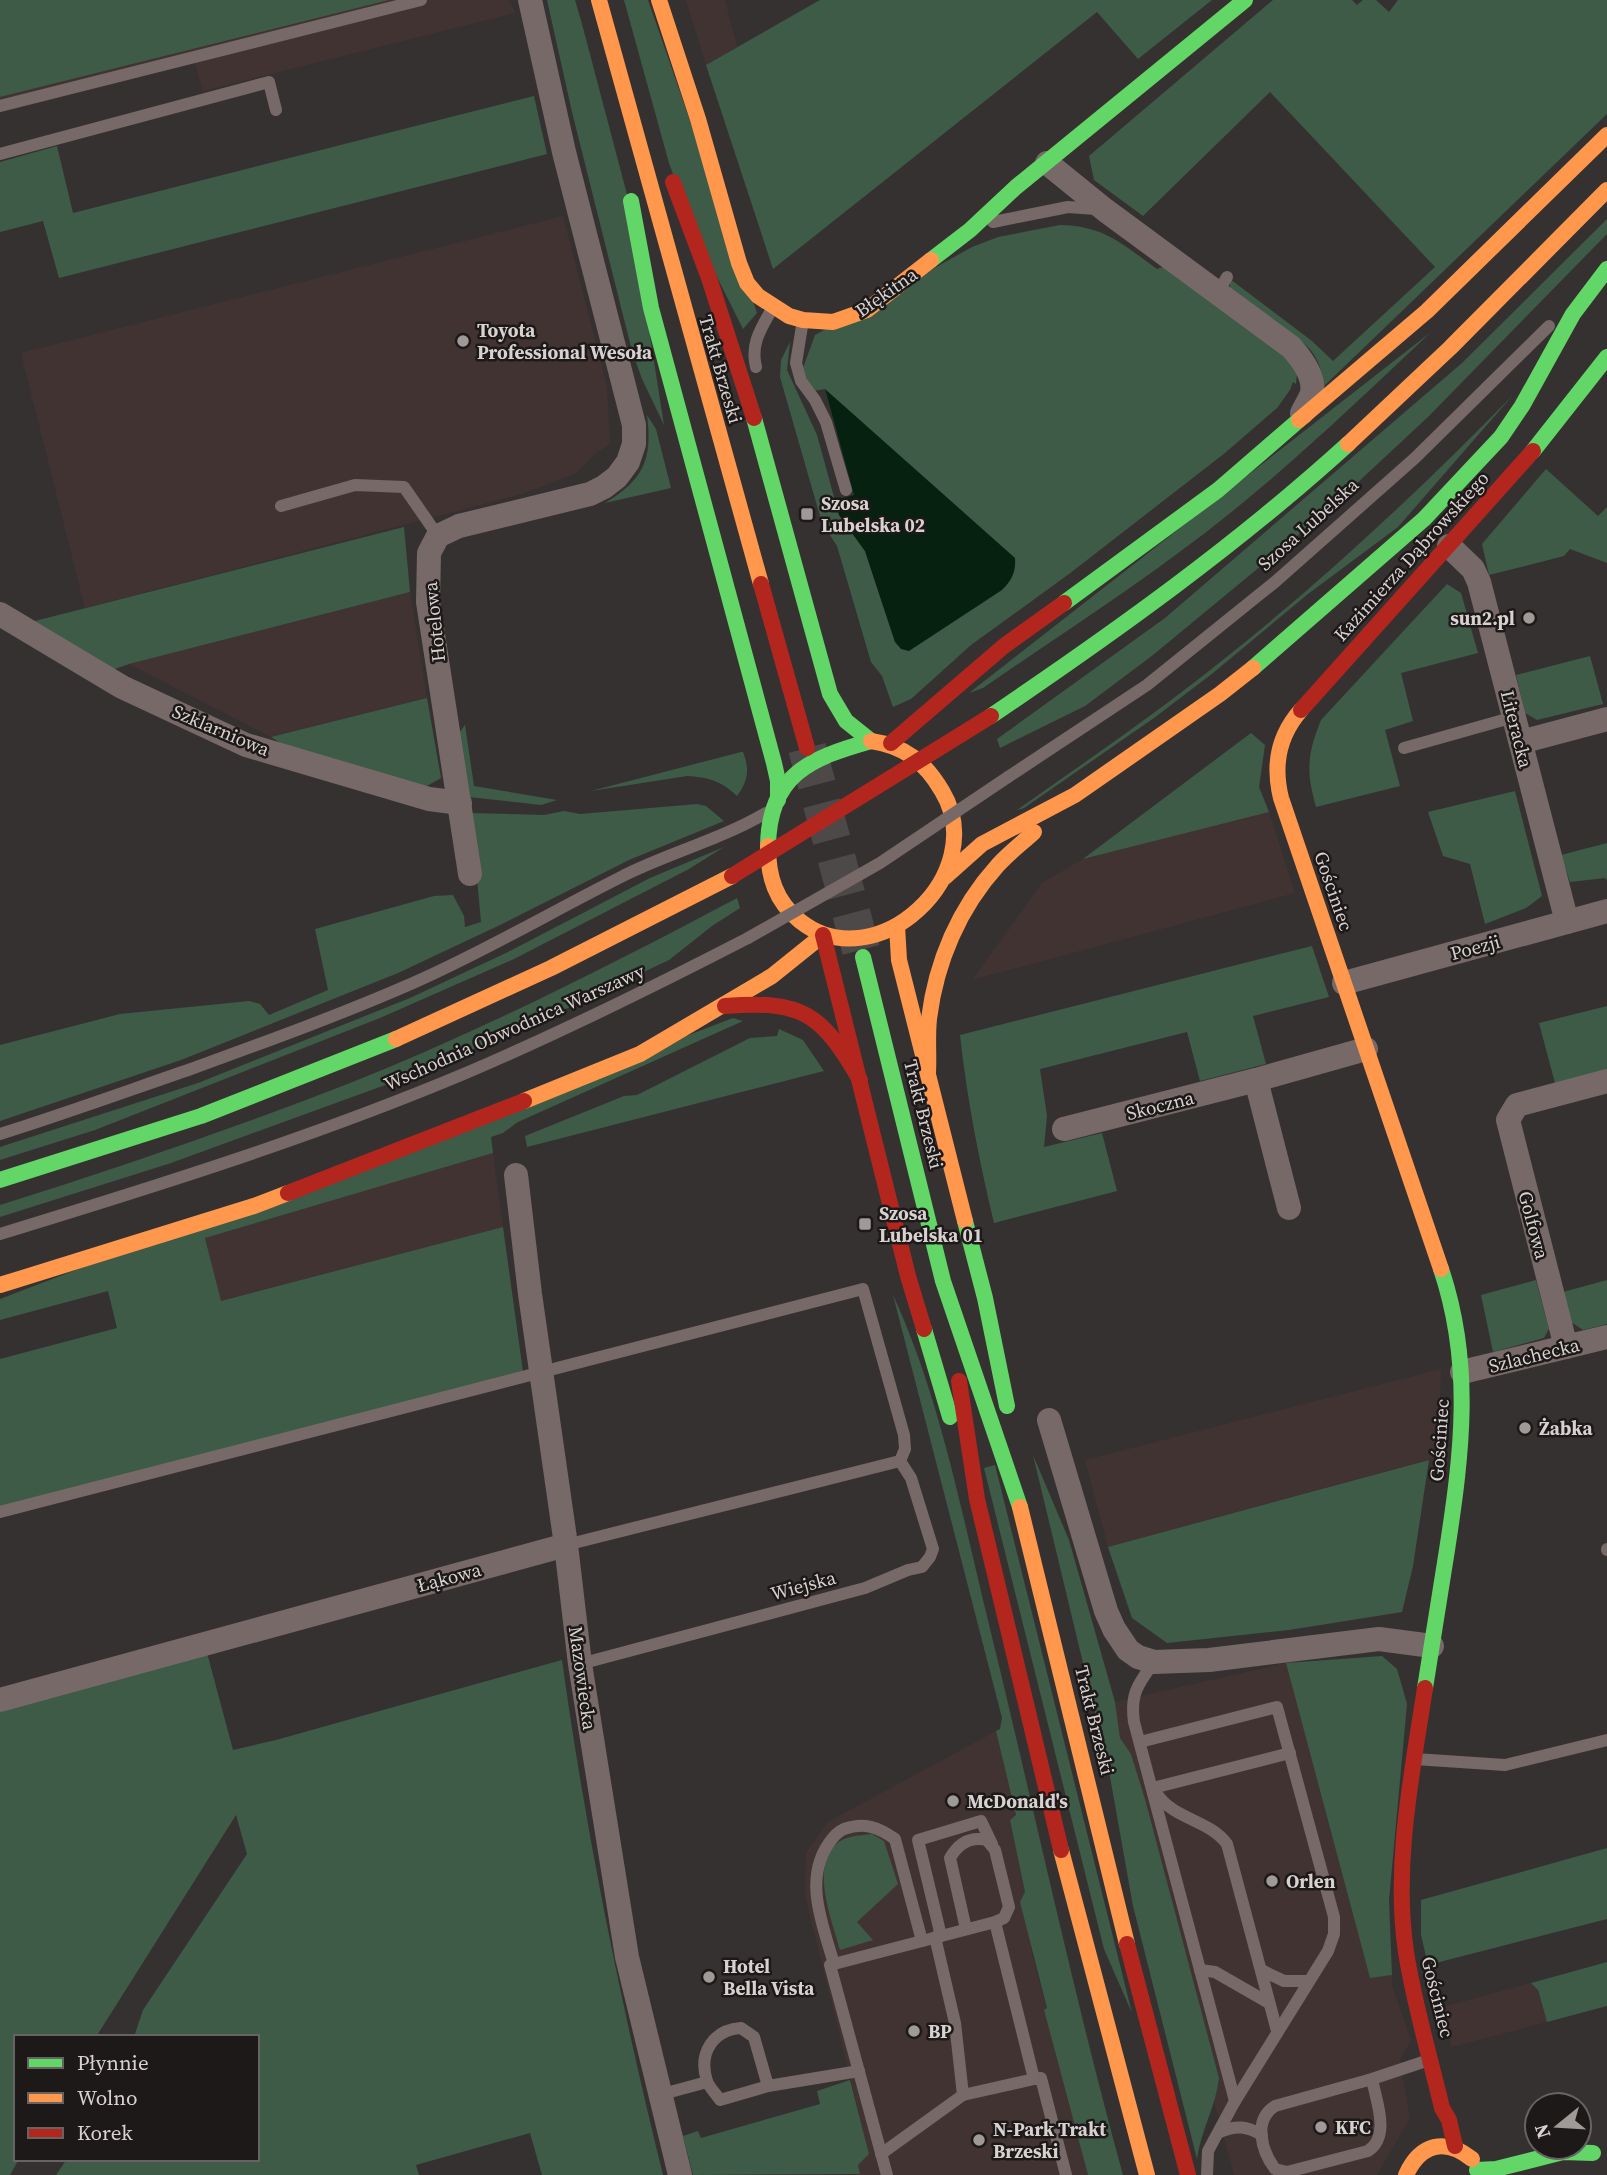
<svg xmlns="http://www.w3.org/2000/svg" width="1607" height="2175" font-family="'Source Serif 4',serif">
<rect width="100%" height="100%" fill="#363131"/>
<!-- built -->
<g fill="#413331">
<path d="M 389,0 L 509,0 L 515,13 L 203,91 L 195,63 L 0,113 L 0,97 Z"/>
<path d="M 686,0 L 725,0 L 737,47 L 706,65 Z"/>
<path d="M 563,216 L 607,386 L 610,443 L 594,455 L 577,473 L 522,494 L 85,608 L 21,353 Z"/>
<path d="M 410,592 L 427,698 L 271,737 L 129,664 Z"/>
<path d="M 1269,812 L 1295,893 L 972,980 L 1042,883 L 1083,859 Z"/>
<path d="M 493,1153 L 503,1227 L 220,1301 L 205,1238 Z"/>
<path d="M 1441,1369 L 1438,1457 L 1108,1547 L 1085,1460 Z"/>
<path d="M 1286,1663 L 1370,1978 L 1392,1975 L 1392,1986 L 1411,2040 L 1400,2060 L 1410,2118 L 1377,2175 L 1234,2175 L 1214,2101 L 1219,2078 L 1145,1799 L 1131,1754 L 1120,1738 L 1116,1721 L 1115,1702 Z"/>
<path d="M 996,1731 L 1016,1815 L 1010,1820 L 1025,1892 L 1032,1954 L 1047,2009 L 1044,2010 L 1088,2175 L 854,2175 L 859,2173 L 858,2165 L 869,2154 L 805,1895 L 806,1853 L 828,1822 Z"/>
<path d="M 1531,1983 L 1537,1989 L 1547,2022 L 1452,2047 L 1439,2008 Z"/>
</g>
<!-- green -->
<g fill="#3d5b47">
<path d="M 0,0 L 389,0 L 0,97 Z"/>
<path d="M 547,0 L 575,0 L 582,24 L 629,202 L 664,425 L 642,379 L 632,351 L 572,112 Z"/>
<path d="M 624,0 L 648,0 L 757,313 L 743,329 L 692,227 L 669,163 Z"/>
<path d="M 820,0 L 1212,0 L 1138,59 L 1097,12 L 773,269 L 706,65 Z"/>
<path d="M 1273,0 L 1352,0 L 1357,5 L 1363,0 L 1376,0 L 1389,12 L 1398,0 L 1607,0 L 1607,114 L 1324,386 C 1321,369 1319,358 1306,345 L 1230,290 L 1230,279 L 1312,341 L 1333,361 L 1435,267 L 1270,92 L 1143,216 L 1094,180 L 1089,156 Z"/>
<path d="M 534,96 L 547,154 L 59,278 L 43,221 L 0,232 L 0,162 L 57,146 L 73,213 Z"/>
<path d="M 1607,219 L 1607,234 L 1429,416 L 1325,513 L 1153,655 L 1085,706 L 1000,748 L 997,739 L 1165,618 L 1462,363 Z"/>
<path d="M 1060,225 C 1105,226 1122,244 1157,269 L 1163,267 L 1279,348 L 1297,373 L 1296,384 L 1293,382 L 1290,390 L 1277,408 L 1225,453 L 1069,574 L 971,645 L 911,699 L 893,707 L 882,676 L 871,662 L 837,546 L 822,523 L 780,377 L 781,360 L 790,342 L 787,370 L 817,435 L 839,515 L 865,551 L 895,642 L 825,389 L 813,391 L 809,386 L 803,368 L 815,335 L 972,247 L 998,237 Z"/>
<path d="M 1431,332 C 1358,401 1284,472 1205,533 C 1133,588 1057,637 983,688 L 969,693 Z"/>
<path d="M 1513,395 L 1398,527 L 1308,594 L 1213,673 L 1154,718 L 1024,808 L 1017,810 C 1085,762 1154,715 1219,663 C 1323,581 1421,489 1513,395 Z"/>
<path d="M 647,415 L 656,429 L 671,488 L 605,503 C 643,480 653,460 647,415 Z"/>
<path d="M 1546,469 L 1598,516 L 1607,507 L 1607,563 L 1570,549 L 1564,556 L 1489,575 L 1482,544 Z"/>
<path d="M 404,527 L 410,592 L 129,664 L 112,670 L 31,622 Z"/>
<path d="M 1447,584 L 1461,593 L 1478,653 L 1401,673 L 1413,721 L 1385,730 L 1400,786 L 1316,807 C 1306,771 1307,755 1321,720 Z"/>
<path d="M 1590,656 L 1603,704 L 1537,720 L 1525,713 L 1516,675 Z"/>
<path d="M 427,698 L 441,778 L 425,787 L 295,753 L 271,737 Z"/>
<path d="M 465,725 L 474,786 L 557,800 L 541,805 L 469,797 L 459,733 Z"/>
<path d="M 1251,733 L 1265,745 L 1259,787 L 1269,812 L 1083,859 Z"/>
<path d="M 741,752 L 743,752 C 750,770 748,781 737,796 C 722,781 707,777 687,776 L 591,791 Z"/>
<path d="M 1515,791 L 1542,896 L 1526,908 L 1485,924 L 1470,864 L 1443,856 L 1428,812 Z"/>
<path d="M 697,804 L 706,806 L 724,821 L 629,860 L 498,926 L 398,973 L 181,1060 L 0,1121 L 0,1045 L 120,1014 L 249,1001 L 260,1004 L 269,1015 L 328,990 L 315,929 L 434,896 L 453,895 L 464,916 L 465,927 L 481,922 L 471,813 L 544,815 L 564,811 L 580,814 Z"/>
<path d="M 1607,843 L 1607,880 L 1605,878 L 1570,882 L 1561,855 Z"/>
<path d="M 724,847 L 689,869 L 514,959 L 380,1018 L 95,1130 L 0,1160 L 0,1147 L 198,1083 L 410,998 L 508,952 L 650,878 Z"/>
<path d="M 737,898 L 740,908 L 712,926 L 669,960 L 568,1008 L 421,1072 L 171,1163 L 0,1217 L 0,1205 C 118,1168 235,1128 350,1083 C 483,1030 611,965 737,898 Z"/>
<path d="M 1312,946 L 1329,997 L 1253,1016 L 1266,1064 L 1200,1081 L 1187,1032 L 1040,1069 L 1047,1116 L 1044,1147 L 1102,1133 L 1117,1191 L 994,1223 C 979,1160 967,1099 960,1035 Z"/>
<path d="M 1607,1006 L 1607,1070 L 1555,1083 L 1539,1023 Z"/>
<path d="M 733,1018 L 743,1021 L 518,1122 L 503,1133 L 491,1137 L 493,1153 L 205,1238 L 221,1301 L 503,1227 L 524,1379 L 0,1518 L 0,1359 L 117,1328 L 108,1291 L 0,1320 L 0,1299 Z"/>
<path d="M 779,1029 L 803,1040 L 824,1071 L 527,1147 L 525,1136 L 624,1096 L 637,1095 L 750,1038 L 777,1036 Z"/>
<path d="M 1536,1280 L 1549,1329 L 1544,1338 L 1493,1352 L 1481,1295 Z"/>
<path d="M 1607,1280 L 1607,1324 L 1583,1330 L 1571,1322 L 1563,1292 Z"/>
<path d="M 893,1295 C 938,1393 959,1500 984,1604 C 1031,1794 1071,1986 1123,2175 L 1088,2175 L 1044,2010 L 1047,2008 L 1020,1902 L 1025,1892 L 1010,1820 L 1016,1815 L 996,1731 L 1000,1729 L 1002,1718 Z"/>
<path d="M 1033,1455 L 1069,1540 L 1115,1702 L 1120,1738 L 1131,1754 L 1145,1799 L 1219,2078 C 1216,2106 1201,2130 1197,2159 L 1133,1906 L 1109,1771 Z"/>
<path d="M 1429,1460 L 1413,1566 L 1402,1612 L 1289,1630 L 1167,1643 L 1132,1618 L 1108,1547 Z"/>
<path d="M 995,1465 L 1132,2013 L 1104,1949 L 984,1468 Z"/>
<path d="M 206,1649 L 233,1750 L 276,1740 L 562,1660 C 586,1834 621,2005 663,2175 L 542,2175 L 530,2133 L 416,2165 L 419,2175 L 56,2175 L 67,2159 L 257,2159 L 257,2037 L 134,2037 L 143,2010 L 247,1854 L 236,1815 L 96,2037 L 16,2037 L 16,2159 L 19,2159 L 10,2175 L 0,2175 L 0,1704 Z"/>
<path d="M 1382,1656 L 1397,1669 L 1407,1704 L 1389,1900 L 1392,1975 L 1370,1978 L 1286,1663 Z"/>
<path d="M 872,1834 L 884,1841 L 898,1884 L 857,1922 L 873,1940 L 840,1950 C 832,1919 803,1850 850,1837 C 857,1835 865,1835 872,1834 Z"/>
<path d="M 1607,1848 L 1607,1919 L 1428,1965 L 1421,1935 L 1421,1900 Z"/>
<path d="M 1607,1962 L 1607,2006 L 1547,2022 L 1538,1990 L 1531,1983 Z"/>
<path d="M 850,2080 L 869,2154 L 858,2165 L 860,2174 L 693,2175 L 683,2136 L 698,2131 L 701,2138 L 820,2104 L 817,2091 Z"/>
</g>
<!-- water -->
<path fill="#062110" d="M 825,389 L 1015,558 C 1016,572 1012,580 1002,590 L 909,651 L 901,649 L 895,642 L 865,551 L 839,515 L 836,500 L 854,495 Z"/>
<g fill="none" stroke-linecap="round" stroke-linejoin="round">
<!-- primary-tunnel -->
<path stroke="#4e4949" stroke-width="38" stroke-dasharray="38 19" stroke-linecap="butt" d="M 807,748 L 863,957"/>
<!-- lane -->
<g stroke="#776967" stroke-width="12">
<path d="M 0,106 L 421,0"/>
<path d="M 0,154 L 269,82 L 276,110"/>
<path d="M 993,222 L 1068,207 L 1096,209"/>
<path d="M 1217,294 L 1227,277"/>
<path d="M 803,320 L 796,363 L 801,381 L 815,400 L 826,422 L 846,490"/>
<path d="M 756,367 C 750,343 762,327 773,307"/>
<path d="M 281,506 L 355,485 L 404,487 L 438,536"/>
<path d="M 1404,748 L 1514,717"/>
<path d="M 1008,777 L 1147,685 L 1275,582 L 1415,458 L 1549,326"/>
<path d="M 0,1134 C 64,1114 127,1091 191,1069 C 265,1042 340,1015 413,983 C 484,952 551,912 621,877 C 668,853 720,840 766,813"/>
<path d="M 0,1234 C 157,1186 314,1137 466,1073 C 562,1032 655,986 748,938"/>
<path d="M 0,1512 L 863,1289 L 904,1435 L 905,1449 L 900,1461"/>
<path d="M 566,1545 L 900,1461"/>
<path d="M 1607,1550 L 1607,1549"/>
<path d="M 1154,1662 C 1138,1684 1130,1694 1134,1722 L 1235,2101"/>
<path d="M 580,1664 L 865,1588 L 908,1570 L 922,1567 L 930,1557 L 933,1549 L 911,1478 L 900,1461"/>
<path d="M 1140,1742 L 1277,1707 L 1334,1917 L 1334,1934 L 1328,1951 L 1235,2101 L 1208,2151 L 1207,2175"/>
<path d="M 1415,1759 L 1505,1765 L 1607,1740"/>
<path d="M 1153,1788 L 1290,1753"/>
<path d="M 1157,1794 C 1173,1819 1210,1820 1227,1844 L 1277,2031"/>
<path d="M 941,1936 L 918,1840 L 981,1821 L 992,1844"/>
<path d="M 935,1937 L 955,2023 L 963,2095"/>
<path d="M 834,1964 C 823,1925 803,1880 829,1843 C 833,1837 837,1832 844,1829 C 864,1822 878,1827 895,1839 L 922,1941"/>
<path d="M 1200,1970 L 1215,1972 L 1269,2003"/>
<path d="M 1261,1970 L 1284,1981 L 1309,1981"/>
<path d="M 1034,2079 L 1041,2078 L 1066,2175"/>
<path d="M 1372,2079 C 1376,2101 1391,2136 1368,2151 L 1287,2172 L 1275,2169 C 1261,2150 1253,2120 1275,2106 Z"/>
<path d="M 1372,2079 L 1429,2060"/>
<path d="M 768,2086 L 754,2037 L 741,2028 C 713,2030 698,2053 707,2081 C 709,2087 716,2094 720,2100 L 768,2086 L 859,2071"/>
<path d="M 659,2095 L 707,2082"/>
<path d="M 1220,2132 C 1236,2125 1247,2126 1262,2135"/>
<path d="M 881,2154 L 963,2095 L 1034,2079 L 995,1922"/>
<path d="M 887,2175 L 830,1965 L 995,1922 L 1004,1918 L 1009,1907 L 995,1850 L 987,1840 C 970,1836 958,1844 950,1858 L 966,1929"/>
</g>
<!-- street -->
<g stroke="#776967" stroke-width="24">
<path d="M 1047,163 L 1105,210 L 1291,347 C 1301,358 1315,376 1312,393 C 1310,399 1305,407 1302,413"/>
<path d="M 1449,546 L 1473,569 L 1479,582 L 1567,922"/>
<path d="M 0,614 L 122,687 L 246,745 L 429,799 L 460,803"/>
<path d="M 1521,742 L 1607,719"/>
<path d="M 470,874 L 428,602 L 429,553 L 438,536 L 459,526 L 590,494 L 604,487 L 617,477 L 628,462 L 634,444 L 634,425 L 564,152 L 530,0"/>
<path d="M 1344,983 L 1607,911"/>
<path d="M 1256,1080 L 1289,1208"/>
<path d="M 1064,1129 L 1256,1080 L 1366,1049"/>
<path d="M 516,1175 L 530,1294 L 566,1545 L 580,1664 L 627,1957 L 680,2175"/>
<path d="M 1566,1347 L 1508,1120 L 1517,1105 L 1607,1081"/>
<path d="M 1462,1372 L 1607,1337"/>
<path d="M 1049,1420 L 1106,1611 L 1114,1629 L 1128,1650 L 1138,1657 L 1154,1662 L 1209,1660 L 1379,1639 L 1432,1646"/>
<path d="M 0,1700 L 566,1545"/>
</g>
<!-- fast -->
<g stroke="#63d668" stroke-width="16">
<path d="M 631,201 L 651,308 L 774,763 L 778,781 L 778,800"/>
<path d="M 931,260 L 970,230 L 1016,187 L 1245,0"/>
<path d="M 754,418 L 830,694 L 846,721 L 871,741"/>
<path d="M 1533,451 L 1607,357"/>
<path d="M 1064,603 L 1218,490 L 1299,420"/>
<path d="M 1253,668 L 1424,519 L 1501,437 L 1522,406 L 1573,314 L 1607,269"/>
<path d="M 991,716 C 1115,632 1237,545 1348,444"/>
<path d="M 768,846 C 769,774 811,758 871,741"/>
<path d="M 863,957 L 943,1281 L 1020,1507"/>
<path d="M 0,1180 L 201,1116 L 396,1039"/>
<path d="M 965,1221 L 985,1298 L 1007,1406"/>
<path d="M 924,1329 L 950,1417"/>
<path d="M 1425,1688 C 1432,1642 1440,1596 1447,1550 C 1462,1453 1473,1364 1441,1269"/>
<path d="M 1477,2170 L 1496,2169 L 1563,2152 L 1593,2153"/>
</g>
<!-- slow -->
<g stroke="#ff974d" stroke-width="16">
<path d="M 599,0 L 761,584"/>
<path d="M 659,0 L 698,119 L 739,263 L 747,283 L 758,296 L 789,316 L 803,320 L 833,322 L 867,310 L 931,260"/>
<path d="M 1299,420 L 1427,311 L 1607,135"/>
<path d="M 1348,444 L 1450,348 L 1607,190"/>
<path d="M 1301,710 C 1278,736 1273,766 1281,798 L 1441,1269"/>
<path d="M 768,846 C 768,876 775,901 800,921 C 876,981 992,874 942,791 C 925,762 905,746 871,741"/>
<path d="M 945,877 L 982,844 L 1075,795 L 1220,694 L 1253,668"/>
<path d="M 897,926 L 899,960 L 965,1221"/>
<path d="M 396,1039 L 551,968 L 732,876"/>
<path d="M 928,1073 C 929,1055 927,1037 929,1019 C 936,962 959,908 998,865 C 1009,853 1022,843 1034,832"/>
<path d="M 524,1101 L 640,1054 L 772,976 L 823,935"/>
<path d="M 0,1285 L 254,1206 L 288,1193"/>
<path d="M 1020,1507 L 1127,1944"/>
<path d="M 1061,1850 L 1147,2175"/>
<path d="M 1406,2175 C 1420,2144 1445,2137 1472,2159"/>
</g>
<!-- jam -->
<g stroke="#b3261e" stroke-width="16">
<path d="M 673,182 L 709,278 L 754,418"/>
<path d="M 761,584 L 807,748"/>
<path d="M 1301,710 L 1533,451"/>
<path d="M 891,743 L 1004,646 L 1064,603"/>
<path d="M 823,935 L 908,1276 L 924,1329"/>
<path d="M 725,1006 C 803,1000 821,1013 860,1080"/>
<path d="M 288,1193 L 524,1101"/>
<path d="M 959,1381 L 977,1499 L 1061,1850"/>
<path d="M 1425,1688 C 1412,1774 1393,1865 1406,1952 C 1414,2004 1430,2057 1442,2108 L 1449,2120 L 1455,2146"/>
<path d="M 1127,1944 L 1188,2175"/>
</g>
<!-- lane-bridge -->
<path stroke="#776967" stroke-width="12" d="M 748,938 L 880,863 L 1008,777"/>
<!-- jam-bridge -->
<path stroke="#b3261e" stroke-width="16" d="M 732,876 L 991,716"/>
</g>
<!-- markers -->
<g fill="#9f9998" stroke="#1d1918" stroke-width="2.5">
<circle cx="463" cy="341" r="7"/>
<rect x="800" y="507" width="14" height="14" rx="3.5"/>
<circle cx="1529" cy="618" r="7"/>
<rect x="858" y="1217" width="14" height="14" rx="3.5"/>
<circle cx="1525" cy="1428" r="7"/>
<circle cx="953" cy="1801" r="7"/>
<circle cx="1272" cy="1881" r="7"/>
<circle cx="709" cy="1977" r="7"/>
<circle cx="914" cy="2031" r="7"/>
<circle cx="1321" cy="2127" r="7"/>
<circle cx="979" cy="2140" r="7"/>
</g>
<g text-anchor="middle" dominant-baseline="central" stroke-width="5" stroke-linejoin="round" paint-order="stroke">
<!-- street labels -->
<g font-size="19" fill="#d7d1d0" stroke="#1d1918">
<text transform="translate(886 292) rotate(-35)">Błękitna</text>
<text transform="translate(721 369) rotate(74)">Trakt Brzeski</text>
<text transform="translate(1308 524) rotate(-42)">Szosa Lubelska</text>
<text transform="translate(1411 556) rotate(-48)">Kazimierza Dąbrowskiego</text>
<text transform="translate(434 622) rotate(-96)">Hotelowa</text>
<text transform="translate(1517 729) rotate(76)">Literacka</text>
<text transform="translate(221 730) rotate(23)">Szklarniowa</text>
<text transform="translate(1334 891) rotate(71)">Gościniec</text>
<text transform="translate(1475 947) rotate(-15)">Poezji</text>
<text transform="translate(514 1027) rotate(-24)">Wschodnia Obwodnica Warszawy</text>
<text transform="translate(1160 1105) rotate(-14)">Skoczna</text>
<text transform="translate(924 1114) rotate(76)">Trakt Brzeski</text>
<text transform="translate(1534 1225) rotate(75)">Golfowa</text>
<text transform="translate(1534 1355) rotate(-14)">Szlachecka</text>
<text transform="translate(1439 1440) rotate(-86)">Gościniec</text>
<text transform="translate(449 1577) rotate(-15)">Łąkowa</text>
<text transform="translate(803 1585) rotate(-15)">Wiejska</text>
<text transform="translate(583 1678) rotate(82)">Mazowiecka</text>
<text transform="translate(1095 1720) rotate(76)">Trakt Brzeski</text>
<text transform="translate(1438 1997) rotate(76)">Gościniec</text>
</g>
<!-- poi labels -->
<g font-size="19" font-weight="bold" fill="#d7d1d0" stroke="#1d1918" text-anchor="start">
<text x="477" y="330">Toyota<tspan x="477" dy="22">Professional Wesoła</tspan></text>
<text x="821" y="503">Szosa<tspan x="821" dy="22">Lubelska 02</tspan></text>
<text x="1515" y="618" text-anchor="end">sun2.pl</text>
<text x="879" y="1213">Szosa<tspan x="879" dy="22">Lubelska 01</tspan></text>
<text x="1539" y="1428">Żabka</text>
<text x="967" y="1801">McDonald's</text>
<text x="1286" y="1881">Orlen</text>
<text x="723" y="1966">Hotel<tspan x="723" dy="22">Bella Vista</tspan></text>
<text x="928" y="2031">BP</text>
<text x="1335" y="2127">KFC</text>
<text x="993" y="2129">N-Park Trakt<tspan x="993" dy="22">Brzeski</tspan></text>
</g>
</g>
<!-- legend -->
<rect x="14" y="2035" width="245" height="126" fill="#1d1918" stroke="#676362" stroke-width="2"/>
<rect x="28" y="2058" width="35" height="10" fill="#63d668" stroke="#676362" stroke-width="2"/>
<text x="77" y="2070" font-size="21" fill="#d7d1d0">Płynnie</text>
<rect x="28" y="2093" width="35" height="10" fill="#ff974d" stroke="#676362" stroke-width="2"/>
<text x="77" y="2105" font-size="21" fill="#d7d1d0">Wolno</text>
<rect x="28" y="2128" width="35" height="10" fill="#b3261e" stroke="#676362" stroke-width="2"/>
<text x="77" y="2140" font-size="21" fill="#d7d1d0">Korek</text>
<!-- north arrow -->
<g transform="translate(1558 2126) rotate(252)"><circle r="33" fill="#1d1918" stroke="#676362" stroke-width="2"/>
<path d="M0-5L12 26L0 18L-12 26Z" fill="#9f9998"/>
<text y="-10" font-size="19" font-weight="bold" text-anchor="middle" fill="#d7d1d0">N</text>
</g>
</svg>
